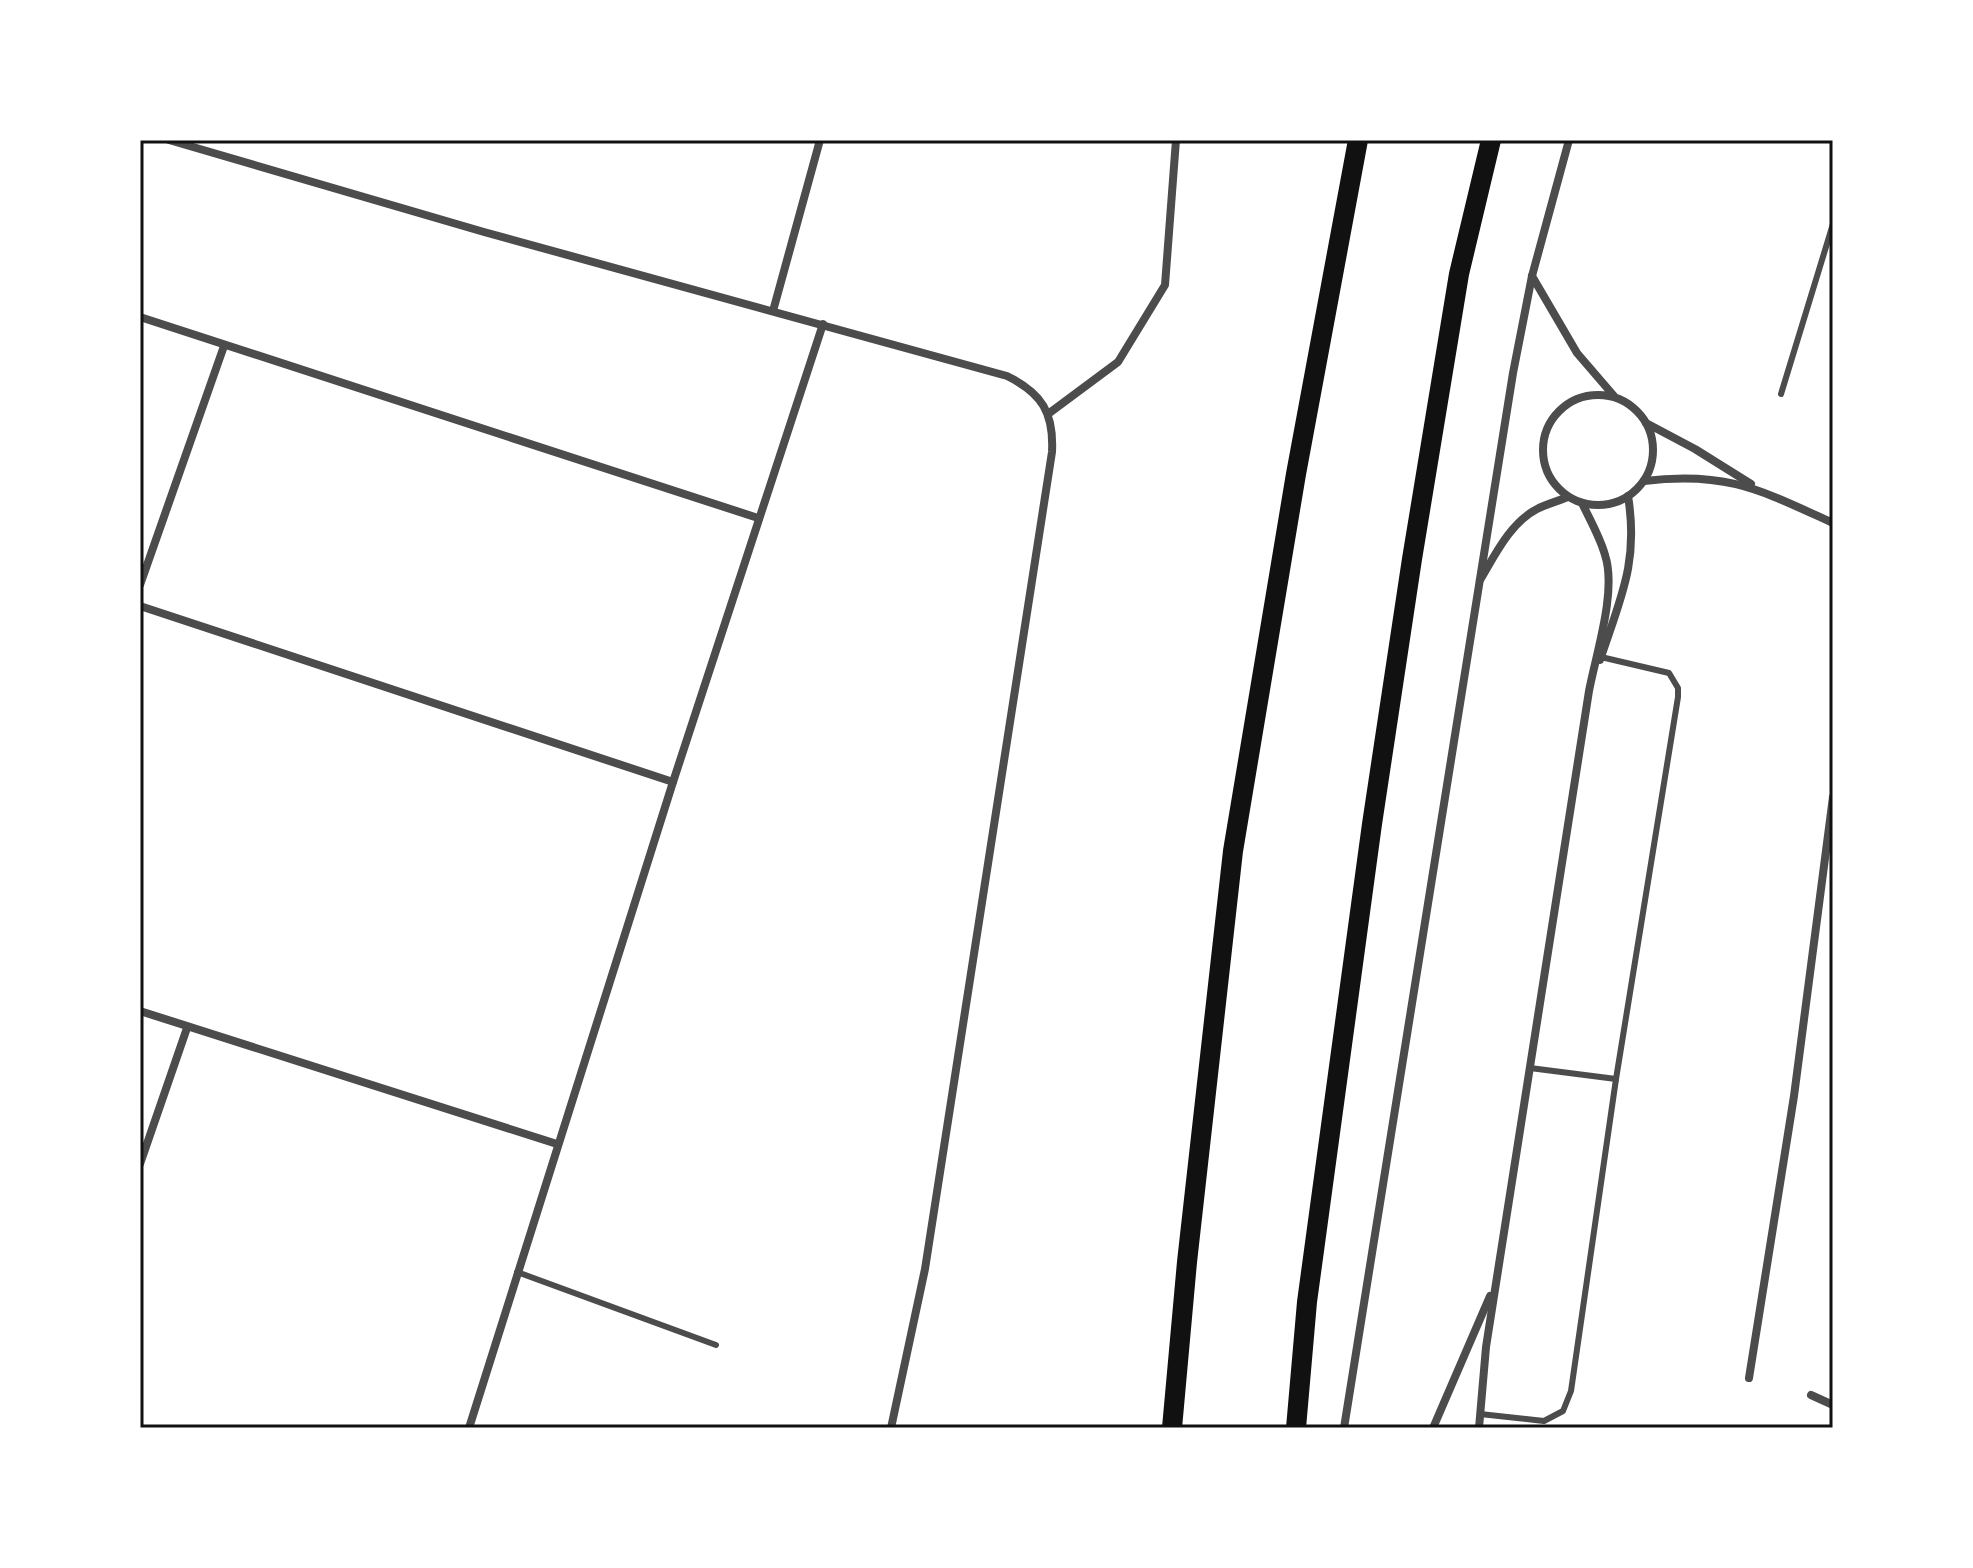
<svg xmlns="http://www.w3.org/2000/svg" width="1973" height="1568" font-family="Rubik,sans-serif">
<rect width="100%" height="100%" fill="#fff"/>
<g fill="none" stroke-linecap="round" stroke-linejoin="round">
<!-- service -->
<g stroke="#4c4c4c" stroke-width="6">
<path d="M 1781,394 L 1833,224"/>
<path d="M 1530,1068 L 1616,1079"/>
<path d="M 517,1272 L 716,1345"/>
<path d="M 1480,1414 L 1544,1421 L 1563,1411 L 1571,1391 L 1616,1079 L 1678,697 L 1678,688 L 1669,673 L 1601,657"/>
</g>
<!-- minor -->
<g stroke="#4c4c4c" stroke-width="8">
<path d="M 169,140 L 484,232 L 1007,376 C 1042,393 1054,413 1052,452 L 925,1269 L 891,1428"/>
<path d="M 1532,276 L 1577,353 L 1614,396"/>
<path d="M 773,311 L 820,140"/>
<path d="M 140,317 L 758,518"/>
<circle cx="1598" cy="450" r="55"/>
<path d="M 1048,414 L 1118,362 L 1165,285 L 1176,140"/>
<path d="M 1646,423 L 1695,449 L 1751,484"/>
<path d="M 1644,481 C 1727,471 1760,490 1833,523"/>
<path d="M 1480,580 C 1495,555 1510,523 1537,509 C 1547,504 1558,501 1568,497"/>
<path d="M 140,585 L 224,346"/>
<path d="M 140,606 L 673,782"/>
<path d="M 1600,660 C 1620,599 1639,563 1628,496"/>
<path d="M 140,1011 L 557,1144"/>
<path d="M 140,1164 L 187,1028"/>
<path d="M 1749,1378 L 1794,1096 L 1833,797"/>
<path d="M 1811,1395 L 1833,1405"/>
<path d="M 469,1428 L 673,782 L 823,324"/>
<path d="M 1344,1428 L 1513,373 L 1532,276 L 1569,140"/>
<path d="M 1433,1428 L 1490,1296"/>
<path d="M 1479,1428 L 1486,1347 L 1589,691 C 1596,654 1617,591 1605,555 C 1600,537 1590,520 1582,503"/>
</g>
<!-- primary -->
<g stroke="#111" stroke-width="20">
<path d="M 1172,1428 L 1187,1262 L 1233,851 L 1296,474 L 1358,140"/>
<path d="M 1296,1428 L 1307,1302 L 1372,824 L 1412,559 L 1459,274 L 1491,140"/>
</g>
</g>
<!-- border -->
<rect width="1973" height="1568" fill="none" stroke="#ffffff" stroke-width="284"/>
<rect x="142" y="142" width="1689" height="1284" fill="none" stroke="#111" stroke-width="3"/>
</svg>
